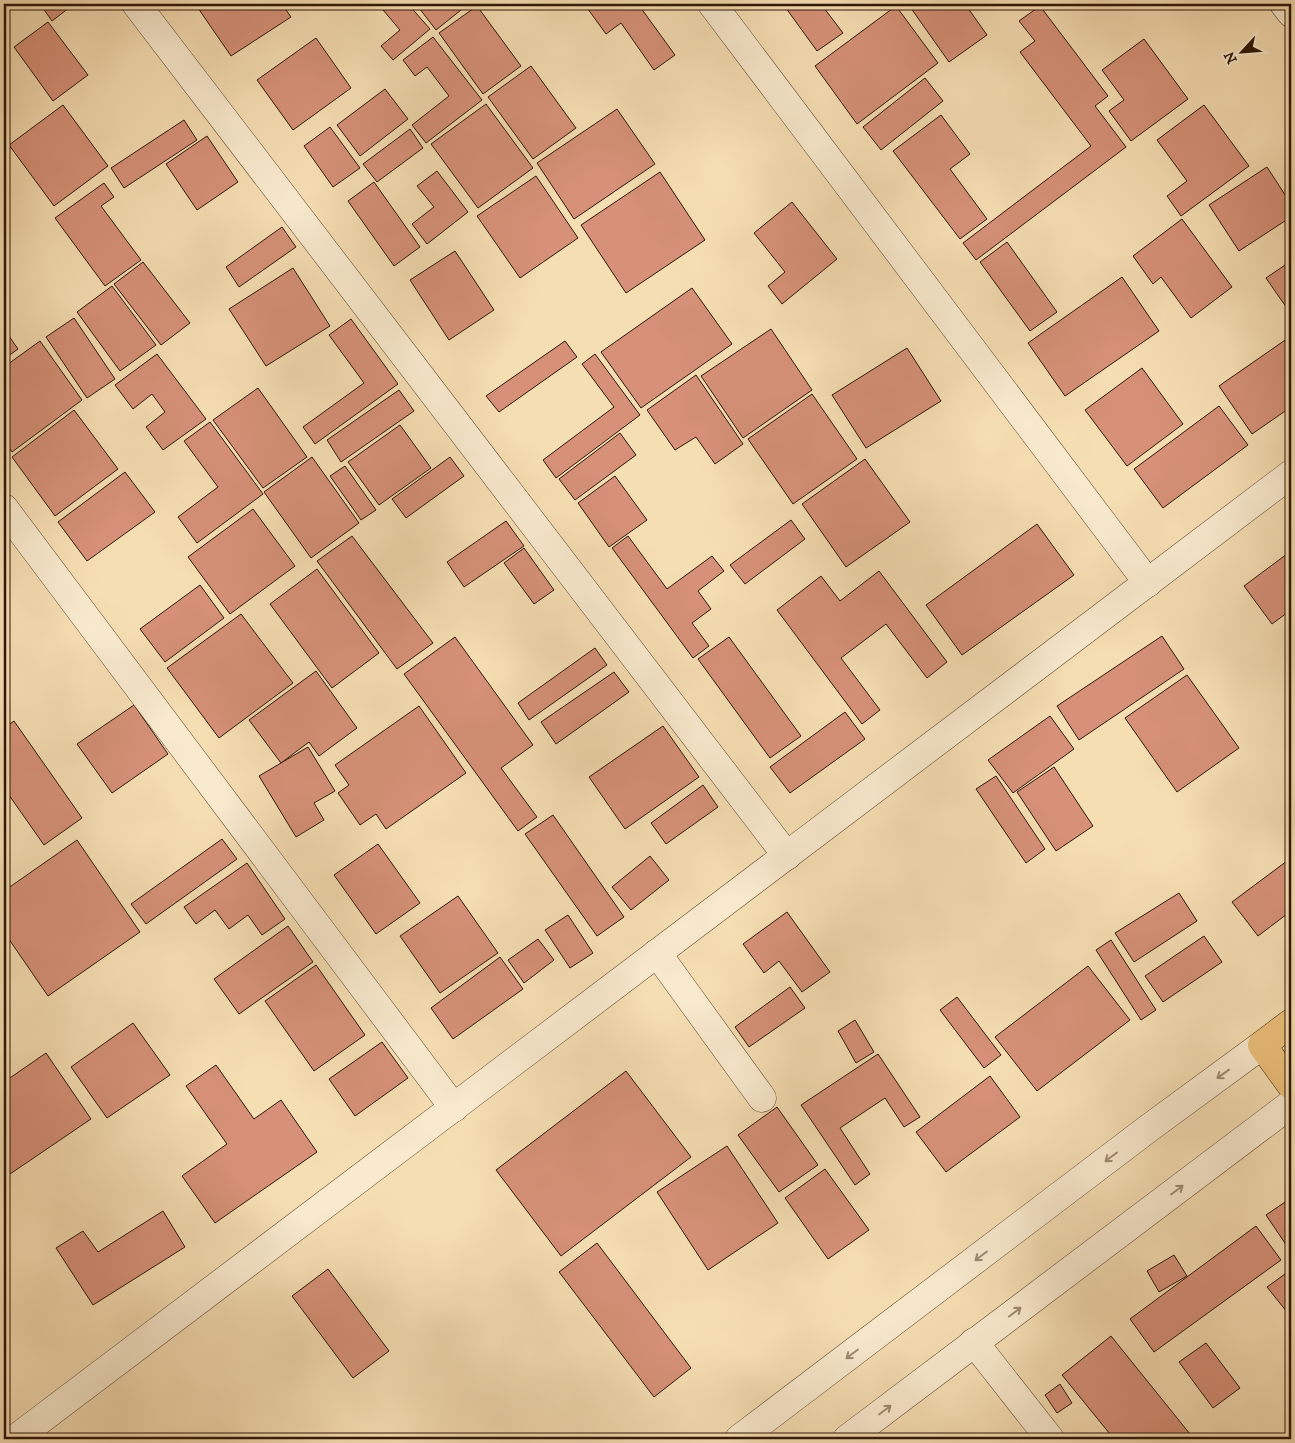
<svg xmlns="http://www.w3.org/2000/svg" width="1295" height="1443" font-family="'IM FELL DW Pica',serif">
<rect width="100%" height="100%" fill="#f6deb3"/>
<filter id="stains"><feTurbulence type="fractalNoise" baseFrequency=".004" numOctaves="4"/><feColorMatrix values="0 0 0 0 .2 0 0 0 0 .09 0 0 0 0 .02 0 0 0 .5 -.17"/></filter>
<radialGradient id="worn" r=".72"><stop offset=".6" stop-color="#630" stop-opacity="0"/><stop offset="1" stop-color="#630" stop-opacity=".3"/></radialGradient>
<!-- building -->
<g fill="#d69178" stroke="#2e1706">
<path d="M 40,4 L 74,4 L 52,21 Z"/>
<path d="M 204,4 L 282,4 L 291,17 L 231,56 L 198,8 Z"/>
<path d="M 378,4 L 408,4 L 430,29 L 393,60 L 381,46 L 400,30 Z"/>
<path d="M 416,4 L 464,4 L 466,6 L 436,30 Z"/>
<path d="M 587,4 L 638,4 L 675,55 L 654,70 L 621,23 L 606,34 L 585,5 Z"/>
<path d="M 783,4 L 821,4 L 843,33 L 817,51 Z"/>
<path d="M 908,4 L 965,4 L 987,35 L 949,62 Z"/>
<path d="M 477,6 L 521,66 L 483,94 L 439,33 Z"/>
<path d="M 896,6 L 938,63 L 857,124 L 815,66 Z"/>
<path d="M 1040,6 L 1108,96 L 1095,106 L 1126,147 L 976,260 L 963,243 L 1091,146 L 1020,52 L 1035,41 L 1019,21 Z"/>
<path d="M 48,22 L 88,75 L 53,101 L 14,47 Z"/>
<path d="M 433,37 L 482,100 L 426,143 L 412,125 L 449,96 L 427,67 L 415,76 L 403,60 Z"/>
<path d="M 316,38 L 351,88 L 293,130 L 257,80 Z"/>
<path d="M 1144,39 L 1188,99 L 1131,141 L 1109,111 L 1124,100 L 1102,70 Z"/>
<path d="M 531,66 L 576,128 L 533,159 L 488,97 Z"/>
<path d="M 925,78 L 943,101 L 881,150 L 863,127 Z"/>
<path d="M 385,89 L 408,119 L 360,156 L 337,125 Z"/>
<path d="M 486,104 L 533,168 L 478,208 L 431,144 Z"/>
<path d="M 63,105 L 108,166 L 54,206 L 9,145 Z"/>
<path d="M 1204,105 L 1249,166 L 1181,216 L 1167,196 L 1187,181 L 1157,140 Z"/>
<path d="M 617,109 L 655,164 L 574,219 L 537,163 Z"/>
<path d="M 941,115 L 970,154 L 950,169 L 987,219 L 960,239 L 893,151 Z"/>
<path d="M 184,120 L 197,140 L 124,188 L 111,168 Z"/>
<path d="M 330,127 L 360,168 L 333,187 L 304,146 Z"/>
<path d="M 410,129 L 423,148 L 377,182 L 363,164 Z"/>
<path d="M 207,136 L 238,182 L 197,210 L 166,164 Z"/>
<path d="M 1267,167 L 1291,204 L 1291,217 L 1239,251 L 1209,205 Z"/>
<path d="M 437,171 L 468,212 L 427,244 L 412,224 L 434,207 L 417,186 Z"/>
<path d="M 660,172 L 705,240 L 626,293 L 581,225 Z"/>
<path d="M 536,176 L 578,238 L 520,278 L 477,216 Z"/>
<path d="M 374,182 L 420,247 L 394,266 L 348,201 Z"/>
<path d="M 104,183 L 114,197 L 101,206 L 141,260 L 105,286 L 55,218 Z"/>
<path d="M 792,202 L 837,259 L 782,304 L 768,286 L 785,272 L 754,233 Z"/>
<path d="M 1182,219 L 1232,287 L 1191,318 L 1161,277 L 1153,284 L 1133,256 Z"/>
<path d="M 282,227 L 296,247 L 239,287 L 226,267 Z"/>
<path d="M 1007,242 L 1057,312 L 1030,331 L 980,262 Z"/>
<path d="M 455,251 L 494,310 L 449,340 L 410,280 Z"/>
<path d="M 1291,261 L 1291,314 L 1266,278 Z"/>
<path d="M 143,262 L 190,323 L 161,345 L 114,284 Z"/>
<path d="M 293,268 L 330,326 L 266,366 L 229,309 Z"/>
<path d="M 1122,277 L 1159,331 L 1065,396 L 1028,343 Z"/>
<path d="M 112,286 L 156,345 L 120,371 L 77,312 Z"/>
<path d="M 692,288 L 732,344 L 641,408 L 601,352 Z"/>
<path d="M 74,318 L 115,379 L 87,398 L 46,337 Z"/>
<path d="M 351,319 L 398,384 L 315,444 L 303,427 L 364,383 L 329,335 Z"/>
<path d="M 4,329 L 18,349 L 4,359 Z"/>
<path d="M 771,329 L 812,390 L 743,438 L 701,376 Z"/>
<path d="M 1291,336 L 1291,407 L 1252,434 L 1219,386 Z"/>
<path d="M 40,341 L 82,400 L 12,452 L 4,441 L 4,367 Z"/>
<path d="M 565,341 L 577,357 L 499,412 L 486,396 Z"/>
<path d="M 907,348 L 941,401 L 866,448 L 832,395 Z"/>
<path d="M 157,354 L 206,419 L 163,450 L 146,427 L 165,412 L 152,394 L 133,409 L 115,385 Z"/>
<path d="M 595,354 L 640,415 L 556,478 L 543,460 L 614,407 L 582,364 Z"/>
<path d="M 1142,368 L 1183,424 L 1127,466 L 1085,410 Z"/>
<path d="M 696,375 L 743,444 L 715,464 L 696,437 L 675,450 L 647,410 Z"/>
<path d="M 258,388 L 307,457 L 263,488 L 213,420 Z"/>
<path d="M 399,390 L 414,411 L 341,462 L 327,440 Z"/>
<path d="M 812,394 L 857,459 L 793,504 L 748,439 Z"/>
<path d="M 1219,406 L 1248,445 L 1163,508 L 1134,469 Z"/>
<path d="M 74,410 L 118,469 L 55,516 L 12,457 Z"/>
<path d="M 210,422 L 263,494 L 197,543 L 178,517 L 218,487 L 184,441 Z"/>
<path d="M 400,425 L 431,468 L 379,505 L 348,462 Z"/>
<path d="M 620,433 L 636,455 L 575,500 L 559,479 Z"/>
<path d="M 312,457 L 359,523 L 311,558 L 264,492 Z"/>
<path d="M 450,457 L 464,476 L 406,518 L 392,499 Z"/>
<path d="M 865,459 L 910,522 L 846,567 L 802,504 Z"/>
<path d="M 345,466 L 376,510 L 361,520 L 330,476 Z"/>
<path d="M 125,472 L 155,512 L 87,561 L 58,522 Z"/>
<path d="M 615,476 L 647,520 L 609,547 L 578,503 Z"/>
<path d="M 253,509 L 295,566 L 230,614 L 188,557 Z"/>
<path d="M 791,520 L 805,539 L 745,584 L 730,565 Z"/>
<path d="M 506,521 L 524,546 L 464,587 L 447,562 Z"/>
<path d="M 1037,524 L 1074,575 L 962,655 L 926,605 Z"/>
<path d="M 352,536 L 433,643 L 397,669 L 317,561 Z"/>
<path d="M 628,536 L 667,589 L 712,556 L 724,571 L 698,591 L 711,609 L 692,623 L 709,646 L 693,658 L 612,548 Z"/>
<path d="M 524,548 L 554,590 L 534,604 L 504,563 Z"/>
<path d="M 1291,551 L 1291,610 L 1272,624 L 1244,586 Z"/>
<path d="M 317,569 L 379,653 L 332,688 L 270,604 Z"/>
<path d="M 879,571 L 947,662 L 927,678 L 886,624 L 841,658 L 880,710 L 862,724 L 777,610 L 821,576 L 840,601 Z"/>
<path d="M 200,585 L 224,618 L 165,662 L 140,629 Z"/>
<path d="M 241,614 L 293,683 L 219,738 L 167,668 Z"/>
<path d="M 1162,636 L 1184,669 L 1079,740 L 1057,706 Z"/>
<path d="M 455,637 L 533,745 L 501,768 L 537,817 L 518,831 L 404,674 Z"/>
<path d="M 729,637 L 801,736 L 770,758 L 698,659 Z"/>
<path d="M 595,648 L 607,665 L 529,720 L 518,703 Z"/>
<path d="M 316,671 L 357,728 L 319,756 L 309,742 L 281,763 L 249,720 Z"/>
<path d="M 614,672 L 629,692 L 556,744 L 541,722 Z"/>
<path d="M 1187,675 L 1239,748 L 1177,792 L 1125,718 Z"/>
<path d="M 134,705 L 168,754 L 112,793 L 77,744 Z"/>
<path d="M 419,706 L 466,773 L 386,829 L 376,814 L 360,825 L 338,793 L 349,785 L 335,765 Z"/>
<path d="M 845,712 L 865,739 L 790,793 L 770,767 Z"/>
<path d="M 1050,716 L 1074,749 L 1013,793 L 988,760 Z"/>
<path d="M 14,721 L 82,818 L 44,845 L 4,788 L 4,728 Z"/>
<path d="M 663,726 L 699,777 L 625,829 L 589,777 Z"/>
<path d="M 308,747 L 335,791 L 314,803 L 324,820 L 296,837 L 259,776 Z"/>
<path d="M 1054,767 L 1093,826 L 1056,851 L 1017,792 Z"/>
<path d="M 996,776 L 1045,849 L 1026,863 L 976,789 Z"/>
<path d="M 703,785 L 718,807 L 666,844 L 651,823 Z"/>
<path d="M 553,815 L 624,917 L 597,936 L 525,834 Z"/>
<path d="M 222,839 L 237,859 L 146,924 L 131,904 Z"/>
<path d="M 77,840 L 140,932 L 48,996 L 4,932 L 4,891 Z"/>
<path d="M 378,844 L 420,903 L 376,934 L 334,875 Z"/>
<path d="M 650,856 L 669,880 L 631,910 L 612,887 Z"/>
<path d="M 1291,858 L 1291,911 L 1258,936 L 1232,902 Z"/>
<path d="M 247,863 L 285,919 L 262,935 L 248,915 L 229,929 L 215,910 L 196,924 L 184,907 Z"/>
<path d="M 1179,893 L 1197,921 L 1134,962 L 1115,933 Z"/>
<path d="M 458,896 L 498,953 L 440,993 L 400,936 Z"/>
<path d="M 787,912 L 830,972 L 802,992 L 779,961 L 764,973 L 743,944 Z"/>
<path d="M 568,915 L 593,953 L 570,968 L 545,930 Z"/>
<path d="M 288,926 L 313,962 L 239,1014 L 214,979 Z"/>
<path d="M 1204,936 L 1222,962 L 1163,1002 L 1145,976 Z"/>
<path d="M 538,939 L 554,960 L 524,983 L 508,960 Z"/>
<path d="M 1111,940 L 1156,1010 L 1141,1020 L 1096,950 Z"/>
<path d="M 500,957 L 523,989 L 453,1039 L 431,1008 Z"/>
<path d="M 316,965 L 365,1035 L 314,1071 L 265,1001 Z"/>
<path d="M 1088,966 L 1130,1020 L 1037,1091 L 995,1037 Z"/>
<path d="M 790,987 L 805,1008 L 749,1047 L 735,1027 Z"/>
<path d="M 957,997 L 1001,1055 L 984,1068 L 940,1010 Z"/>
<path d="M 855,1020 L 874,1052 L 856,1063 L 838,1031 Z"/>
<path d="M 133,1023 L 170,1075 L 107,1118 L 71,1067 Z"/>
<path d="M 382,1042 L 408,1078 L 355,1116 L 329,1079 Z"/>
<path d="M 46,1053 L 91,1119 L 10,1174 L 4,1165 L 4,1082 Z"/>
<path d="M 878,1054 L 920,1117 L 904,1127 L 885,1098 L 840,1128 L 870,1174 L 855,1185 L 801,1105 Z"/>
<path d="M 216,1065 L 254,1119 L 281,1100 L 317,1152 L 215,1223 L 182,1176 L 227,1144 L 186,1086 Z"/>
<path d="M 626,1071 L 691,1157 L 561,1256 L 496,1170 Z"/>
<path d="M 990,1076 L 1020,1117 L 946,1172 L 916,1132 Z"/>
<path d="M 777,1107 L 818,1165 L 779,1192 L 738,1135 Z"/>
<path d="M 727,1146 L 778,1223 L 708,1270 L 657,1192 Z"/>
<path d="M 825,1169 L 869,1230 L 828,1259 L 785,1198 Z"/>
<path d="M 1291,1198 L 1291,1252 L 1266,1215 Z"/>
<path d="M 163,1211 L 185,1247 L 93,1305 L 56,1248 L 83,1231 L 98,1252 Z"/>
<path d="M 1256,1226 L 1281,1260 L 1154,1352 L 1130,1319 Z"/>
<path d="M 597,1243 L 691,1368 L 654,1397 L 559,1272 Z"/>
<path d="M 1174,1255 L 1187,1276 L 1159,1292 L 1147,1271 Z"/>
<path d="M 328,1269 L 389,1351 L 353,1378 L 292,1296 Z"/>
<path d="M 1285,1274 L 1291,1282 L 1291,1317 L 1267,1287 Z"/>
<path d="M 1111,1336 L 1194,1439 L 1114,1439 L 1062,1375 Z"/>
<path d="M 1206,1343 L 1240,1388 L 1213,1408 L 1179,1362 Z"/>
<path d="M 1060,1384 L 1072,1403 L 1057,1413 L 1045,1395 Z"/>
</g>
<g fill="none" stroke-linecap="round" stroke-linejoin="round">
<defs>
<g id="minor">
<path d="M 136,4 L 787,856"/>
<path d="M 712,4 L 1148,583"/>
<path d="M 1284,4 L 1291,13"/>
<path d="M 4,508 L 454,1108"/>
<path d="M 657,953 L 762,1098"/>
<path d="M 974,1342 L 1050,1439"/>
<path d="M 15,1439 L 1291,474"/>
<path d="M 739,1439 L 1149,1128 L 1262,1045"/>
<path d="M 847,1439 L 1291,1104"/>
</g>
<path id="major" d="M 1291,1023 L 1262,1045 L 1291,1085"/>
</defs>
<!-- minor casing -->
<use href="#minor" stroke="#604931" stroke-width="29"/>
<!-- major casing -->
<use href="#major" stroke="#2e1706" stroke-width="29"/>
<!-- minor -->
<use href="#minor" stroke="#f9eace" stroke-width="28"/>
<!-- major -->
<use href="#major" stroke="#ebbf7a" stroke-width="28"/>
</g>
<!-- one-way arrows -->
<defs><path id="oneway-shaft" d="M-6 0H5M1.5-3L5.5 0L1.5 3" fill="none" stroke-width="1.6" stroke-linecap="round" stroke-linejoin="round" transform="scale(1.25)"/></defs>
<g stroke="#9e8b74">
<use href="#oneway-shaft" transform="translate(1223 1074) rotate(144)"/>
<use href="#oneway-shaft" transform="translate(1111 1157) rotate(143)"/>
<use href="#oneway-shaft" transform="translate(1177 1190) rotate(-37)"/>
<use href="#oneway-shaft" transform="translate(981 1256) rotate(143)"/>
<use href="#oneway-shaft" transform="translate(1015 1312) rotate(-37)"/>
<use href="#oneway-shaft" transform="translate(852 1354) rotate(143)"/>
<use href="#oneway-shaft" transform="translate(885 1410) rotate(-37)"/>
</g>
<!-- margin -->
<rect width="1295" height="1443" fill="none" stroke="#f6deb3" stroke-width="20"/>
<rect x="5" y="5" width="1285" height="1433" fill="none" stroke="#2e1706" stroke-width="2.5"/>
<rect x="10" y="10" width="1275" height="1423" fill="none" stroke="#2e1706"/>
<!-- north arrow -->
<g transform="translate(1242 52) rotate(244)" stroke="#f9eace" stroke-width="4" paint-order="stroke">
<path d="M0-4L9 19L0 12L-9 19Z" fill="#2e1706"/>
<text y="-8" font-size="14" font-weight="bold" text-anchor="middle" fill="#2e1706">N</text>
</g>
<rect width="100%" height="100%" filter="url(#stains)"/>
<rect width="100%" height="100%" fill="url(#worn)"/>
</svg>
